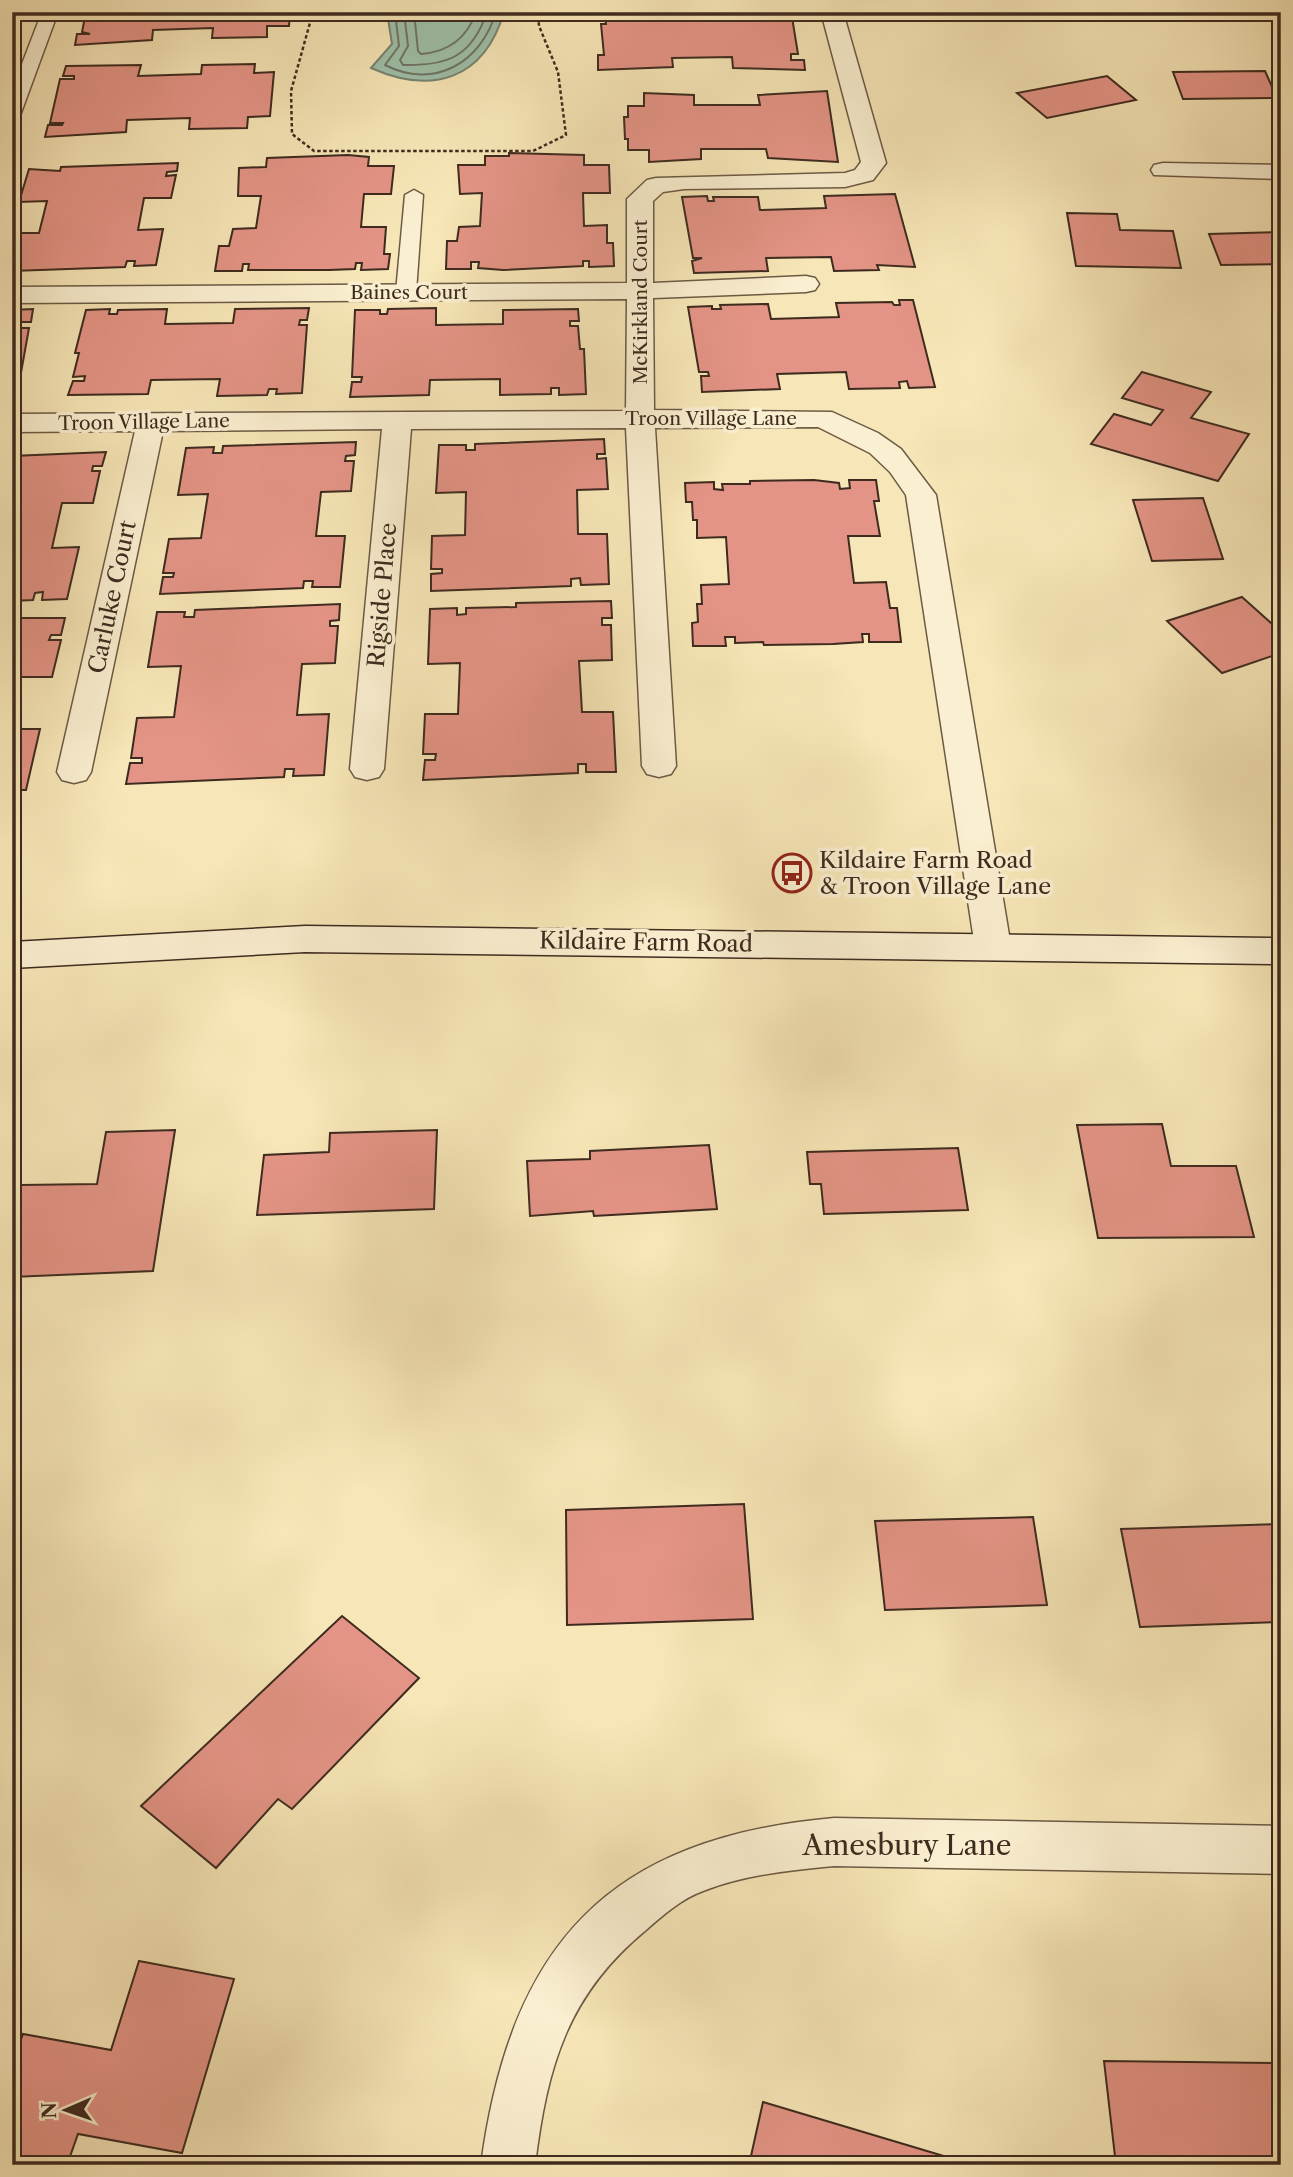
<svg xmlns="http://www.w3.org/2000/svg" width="1293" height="2177" font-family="'Libre Caslon Text',serif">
<rect width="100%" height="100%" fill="#f7e6b7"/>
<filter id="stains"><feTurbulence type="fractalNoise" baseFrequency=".00286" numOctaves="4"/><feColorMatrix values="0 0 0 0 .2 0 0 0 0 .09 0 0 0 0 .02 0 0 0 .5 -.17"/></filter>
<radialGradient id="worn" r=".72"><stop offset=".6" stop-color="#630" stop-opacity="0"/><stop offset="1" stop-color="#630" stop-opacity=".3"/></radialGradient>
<!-- water -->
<path fill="#9ec0aa" stroke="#788472" stroke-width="2" d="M 387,12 L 504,12 C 484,80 432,95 371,68 L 392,44 Z"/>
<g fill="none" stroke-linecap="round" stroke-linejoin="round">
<!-- shore -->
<g stroke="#6e7664" stroke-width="2">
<path d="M 395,12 L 399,46 L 385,65 C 434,90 481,63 496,12"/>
<path d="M 404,12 L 408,46 L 400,60 L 403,65 C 447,66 472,57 487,12"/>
<path d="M 414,12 L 418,51 L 421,54 C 448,52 467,38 476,12"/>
</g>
</g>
<!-- building -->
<g fill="#e49486" stroke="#3e2b1f" stroke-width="2">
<path d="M 86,12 L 290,12 L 289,26 L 267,26 L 267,37 L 212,38 L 213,28 L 153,30 L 152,40 L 75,45 L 77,34 L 90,34 L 82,32 Z"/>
<path d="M 599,12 L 670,12 L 670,17 L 791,12 L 784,14 L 792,17 L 798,54 L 791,54 L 791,60 L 804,60 L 805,70 L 733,68 L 732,57 L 672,58 L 673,67 L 598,70 L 598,55 L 604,55 L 601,24 L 606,24 L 605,17 L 600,17 Z"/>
<path d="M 255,64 L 254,73 L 274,72 L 270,116 L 248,117 L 247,128 L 189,129 L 190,118 L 127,120 L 126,132 L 45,137 L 48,125 L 62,125 L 63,123 L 50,123 L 60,79 L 74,79 L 74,76 L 63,76 L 66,66 L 141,65 L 138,76 L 201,74 L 202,65 Z"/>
<path d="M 1265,71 L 1277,98 L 1183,99 L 1173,72 Z"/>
<path d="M 1107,76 L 1136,100 L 1047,118 L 1017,93 Z"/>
<path d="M 827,91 L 838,162 L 768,158 L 766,149 L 701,149 L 701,159 L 649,162 L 649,150 L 628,150 L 628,139 L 625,139 L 624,117 L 628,117 L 628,106 L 644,106 L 644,93 L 694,95 L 694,105 L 760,105 L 758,95 Z"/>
<path d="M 509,153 L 584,155 L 584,165 L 609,165 L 610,193 L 583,193 L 584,226 L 607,225 L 607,243 L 613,243 L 614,266 L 589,267 L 589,261 L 583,261 L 583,266 L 503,270 L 478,268 L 479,262 L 471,262 L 471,269 L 446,269 L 447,241 L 457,241 L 459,227 L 480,226 L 482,193 L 460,194 L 458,165 L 485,165 L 485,156 L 509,156 Z"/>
<path d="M 348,155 L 369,157 L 368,166 L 394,166 L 391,194 L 364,194 L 361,227 L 386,227 L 384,254 L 390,254 L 388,269 L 361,270 L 362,263 L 356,263 L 355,269 L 329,270 L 248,270 L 249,264 L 243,264 L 242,271 L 215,271 L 219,246 L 229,246 L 233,229 L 256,228 L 261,196 L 238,196 L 239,168 L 266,167 L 267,158 Z"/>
<path d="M 178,163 L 177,171 L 167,172 L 166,176 L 176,175 L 171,198 L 144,198 L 138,230 L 163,229 L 156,265 L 134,266 L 135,261 L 127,261 L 125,267 L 12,271 L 12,233 L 39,233 L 47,201 L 19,202 L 29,169 L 60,171 L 61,167 Z"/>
<path d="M 895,194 L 915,267 L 877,265 L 879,270 L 834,271 L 831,257 L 766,258 L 768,271 L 694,273 L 692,261 L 702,258 L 693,258 L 682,197 L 707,196 L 708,201 L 714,201 L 713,197 L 758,197 L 760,210 L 826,208 L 824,196 Z"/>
<path d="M 1067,213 L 1117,214 L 1120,230 L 1173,231 L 1181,268 L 1076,266 Z"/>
<path d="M 1281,232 L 1281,264 L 1221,265 L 1209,234 Z"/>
<path d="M 899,300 L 913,300 L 935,387 L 909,388 L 907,381 L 899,382 L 900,388 L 849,389 L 846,372 L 777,374 L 780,389 L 702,392 L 701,376 L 709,376 L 708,372 L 699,372 L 688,307 L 712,306 L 712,309 L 721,309 L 720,305 L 768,304 L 771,319 L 839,317 L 836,303 L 892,302 L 894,305 L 900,305 Z"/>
<path d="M 309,308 L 307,320 L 300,320 L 299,325 L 307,325 L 302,393 L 276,394 L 277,389 L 269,389 L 267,395 L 217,396 L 220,379 L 151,380 L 148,394 L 68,395 L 73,381 L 84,381 L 85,376 L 73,377 L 79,353 L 75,353 L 86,310 L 110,309 L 109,314 L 117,314 L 118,310 L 167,309 L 165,324 L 233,323 L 235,309 Z"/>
<path d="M 436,308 L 436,325 L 503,324 L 503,310 L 578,309 L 579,321 L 570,321 L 570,326 L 578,326 L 580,349 L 584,349 L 586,394 L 559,395 L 559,388 L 551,388 L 551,394 L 500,395 L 500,379 L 430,380 L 429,395 L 350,397 L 352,382 L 361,382 L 362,377 L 352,377 L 355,310 L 380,310 L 380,314 L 387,314 L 388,309 Z"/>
<path d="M 33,309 L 31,322 L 18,322 L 18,328 L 29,328 L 17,395 L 12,395 L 12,310 Z"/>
<path d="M 1142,372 L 1211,392 L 1191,418 L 1249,434 L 1218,481 L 1091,444 L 1114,414 L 1151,425 L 1163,410 L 1122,398 Z"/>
<path d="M 604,439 L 605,454 L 597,454 L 597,459 L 606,458 L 608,489 L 577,490 L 578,534 L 607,534 L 609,584 L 581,585 L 580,578 L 571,579 L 571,586 L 431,591 L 431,574 L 442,573 L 442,569 L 431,569 L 432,536 L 465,535 L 466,492 L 436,493 L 439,445 L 466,445 L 466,450 L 475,450 L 475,444 Z"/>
<path d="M 356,442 L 355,455 L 346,456 L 345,461 L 354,461 L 351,491 L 321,492 L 316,536 L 345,536 L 340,587 L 312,587 L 313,581 L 304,581 L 303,588 L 160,594 L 163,577 L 173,577 L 174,573 L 163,573 L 169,539 L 201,538 L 208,494 L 178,495 L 186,448 L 214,447 L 213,453 L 222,453 L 223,446 Z"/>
<path d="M 106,452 L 102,466 L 93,466 L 92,471 L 100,471 L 93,503 L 62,503 L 52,548 L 79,547 L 67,599 L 42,600 L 43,592 L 35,593 L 33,600 L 12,601 L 12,456 Z"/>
<path d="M 814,480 L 839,483 L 840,489 L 850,488 L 849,480 L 876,480 L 879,501 L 874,501 L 880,536 L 848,536 L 854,583 L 886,582 L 890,608 L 897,608 L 901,642 L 869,642 L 869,634 L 862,634 L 863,642 L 833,644 L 764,645 L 763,642 L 735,643 L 735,637 L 725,637 L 726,646 L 693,646 L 692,623 L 698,622 L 697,604 L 702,604 L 701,585 L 729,584 L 726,537 L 697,538 L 697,520 L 693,520 L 692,502 L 686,502 L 685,483 L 714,482 L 714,489 L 723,490 L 722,484 L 750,484 L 750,481 Z"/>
<path d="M 1203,498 L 1223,559 L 1152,561 L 1133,500 Z"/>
<path d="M 1242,597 L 1281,632 L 1281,653 L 1222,673 L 1167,621 Z"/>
<path d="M 611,601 L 612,618 L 602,618 L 602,625 L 611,625 L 612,660 L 579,661 L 582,712 L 613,712 L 616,772 L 586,772 L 586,764 L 578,764 L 578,773 L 423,780 L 425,760 L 435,760 L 436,754 L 423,754 L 425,714 L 458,714 L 460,663 L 428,664 L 430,609 L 457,608 L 457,615 L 466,614 L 466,608 L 516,607 L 516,603 Z"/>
<path d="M 340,604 L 339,620 L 330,621 L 330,626 L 338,626 L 335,663 L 302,664 L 297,715 L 329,714 L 324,775 L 293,776 L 294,769 L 285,769 L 284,777 L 126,784 L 130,763 L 142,763 L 142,758 L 131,758 L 137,718 L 174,717 L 181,666 L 148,667 L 157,612 L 185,612 L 184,617 L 194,617 L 195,610 Z"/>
<path d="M 12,618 L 65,618 L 61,635 L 51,635 L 49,640 L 61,640 L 52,677 L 20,677 L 12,707 Z"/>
<path d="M 12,729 L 40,729 L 26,790 L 12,790 Z"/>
<path d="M 1162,1124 L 1171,1166 L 1236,1166 L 1254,1237 L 1098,1238 L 1077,1125 Z"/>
<path d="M 175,1130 L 153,1271 L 12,1277 L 12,1223 L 21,1185 L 97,1184 L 106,1132 Z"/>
<path d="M 437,1130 L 434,1209 L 257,1215 L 264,1155 L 329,1152 L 330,1133 Z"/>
<path d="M 709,1145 L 717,1209 L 594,1216 L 593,1211 L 530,1216 L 527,1161 L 590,1159 L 590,1151 Z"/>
<path d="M 958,1148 L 968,1210 L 824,1214 L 821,1184 L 810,1184 L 807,1152 Z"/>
<path d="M 744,1504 L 753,1619 L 567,1625 L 566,1510 Z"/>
<path d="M 1033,1517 L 1047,1605 L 885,1610 L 875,1521 Z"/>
<path d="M 1281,1524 L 1281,1622 L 1140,1627 L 1121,1529 Z"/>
<path d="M 342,1616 L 419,1678 L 292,1809 L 278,1799 L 216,1868 L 141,1806 Z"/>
<path d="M 139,1961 L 234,1979 L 182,2153 L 78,2134 L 67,2165 L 12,2165 L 12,2064 L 23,2034 L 111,2050 Z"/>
<path d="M 1104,2061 L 1281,2063 L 1281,2165 L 1116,2165 Z"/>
<path d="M 763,2102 L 957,2160 L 956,2165 L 749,2165 Z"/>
</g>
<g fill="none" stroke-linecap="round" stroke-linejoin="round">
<defs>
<g id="lane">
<path d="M 42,12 L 58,12 L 21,113 L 12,118 L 12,90 Z"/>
<path d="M 414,190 L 423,195 L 416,292 L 406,298 L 396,292 L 405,195 Z"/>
</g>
<g id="street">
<path d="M 821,12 L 843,12 L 886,163 L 873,180 L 845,187 L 684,189 L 663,192 L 653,201 L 653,283 L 806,276 L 815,278 L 819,284 L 815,290 L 806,292 L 653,298 L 654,410 L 832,412 L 878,433 L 901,449 L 936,495 L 1011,947 L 1006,956 L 993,960 L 980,956 L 975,947 L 906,495 L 890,472 L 870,453 L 818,427 L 655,428 L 676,766 L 671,774 L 659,777 L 647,774 L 642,766 L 626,428 L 411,429 L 384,769 L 379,777 L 367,780 L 355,777 L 350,769 L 382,429 L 163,431 L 91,772 L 86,780 L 74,783 L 62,780 L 57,772 L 135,431 L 12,432 L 12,414 L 626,411 L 627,299 L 12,303 L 12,287 L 627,283 L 627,199 L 647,180 L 656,178 L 845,173 L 855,170 L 861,162 Z"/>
<path d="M 1163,163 L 1281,165 L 1281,179 L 1154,175 L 1151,170 L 1154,165 Z"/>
<path d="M 834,1818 L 1281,1826 L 1281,1874 L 834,1866 C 790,1870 744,1875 703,1891 C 681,1899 663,1915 646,1930 C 567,1995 547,2067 535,2165 L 481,2165 C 511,1943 609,1838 834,1818 Z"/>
</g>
<path id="secondary" d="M 305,926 L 1281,938 L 1281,964 L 305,952 L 12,968 L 12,942 Z"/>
</defs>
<!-- lane casing -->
<use href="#lane" stroke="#6c5a45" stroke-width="3"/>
<!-- street casing -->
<use href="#street" stroke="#6c5a45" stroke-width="3"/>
<!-- secondary casing -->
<use href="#secondary" stroke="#3e2b1f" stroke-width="3"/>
<!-- path -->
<path stroke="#3e2b1f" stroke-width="2.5" stroke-dasharray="3.5 2.5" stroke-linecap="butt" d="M 313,12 L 291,91 L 292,134 L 314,151 L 533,151 L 566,135 L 558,72 L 539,26 L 538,12"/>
<!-- lane -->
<use href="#lane" fill="#faefd0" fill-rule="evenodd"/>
<!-- street -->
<use href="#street" fill="#faefd0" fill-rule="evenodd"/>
<!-- secondary -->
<use href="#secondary" fill="#faefd0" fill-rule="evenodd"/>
</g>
<!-- icons -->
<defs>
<symbol id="bus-ring" viewBox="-11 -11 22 22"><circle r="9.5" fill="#faefd0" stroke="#8f2418" stroke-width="1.5"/><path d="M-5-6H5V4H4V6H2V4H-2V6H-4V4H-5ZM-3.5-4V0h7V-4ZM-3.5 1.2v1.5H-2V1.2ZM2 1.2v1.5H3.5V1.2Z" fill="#8f2418"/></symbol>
</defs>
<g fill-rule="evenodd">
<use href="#bus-ring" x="770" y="851" width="44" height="44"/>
</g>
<g text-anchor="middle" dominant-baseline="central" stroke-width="7" stroke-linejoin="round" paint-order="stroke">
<!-- far-street labels -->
<g font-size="19" fill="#3e2b1f" stroke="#faefd0">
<text x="409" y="292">Baines Court</text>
<text transform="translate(640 302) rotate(-90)">McKirkland Court</text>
<text x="711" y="418">Troon Village Lane</text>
<text transform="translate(144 422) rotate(-1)">Troon Village Lane</text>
</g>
<!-- street labels -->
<g font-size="23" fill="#3e2b1f" stroke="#faefd0">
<text transform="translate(382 595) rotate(-85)">Rigside Place</text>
<text transform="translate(112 597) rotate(-78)">Carluke Court</text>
<text transform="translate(646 942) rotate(1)">Kildaire Farm Road</text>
</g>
<!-- poi labels -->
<g font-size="23" fill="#3e2b1f" stroke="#faefd0" text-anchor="start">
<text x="819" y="860">Kildaire Farm Road<tspan x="819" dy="26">&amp; Troon Village Lane</tspan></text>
</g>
<!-- near-street labels -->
<g font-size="28" fill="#3e2b1f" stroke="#faefd0">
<text x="907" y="1845">Amesbury Lane</text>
</g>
</g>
<!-- margin -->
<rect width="1293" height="2177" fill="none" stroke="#f7e6b7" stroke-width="42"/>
<rect x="14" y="14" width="1265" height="2149" fill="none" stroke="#3e2b1f" stroke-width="3.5"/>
<rect x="21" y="21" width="1251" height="2135" fill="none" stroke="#3e2b1f" stroke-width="2"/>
<!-- north arrow -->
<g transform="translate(66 2110) rotate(268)" stroke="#faefd0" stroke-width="5" paint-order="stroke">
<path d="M0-5L12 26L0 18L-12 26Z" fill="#3e2b1f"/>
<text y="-10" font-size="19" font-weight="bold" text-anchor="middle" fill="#3e2b1f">N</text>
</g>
<rect width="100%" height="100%" filter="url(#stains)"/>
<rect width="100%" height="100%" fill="url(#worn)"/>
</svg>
